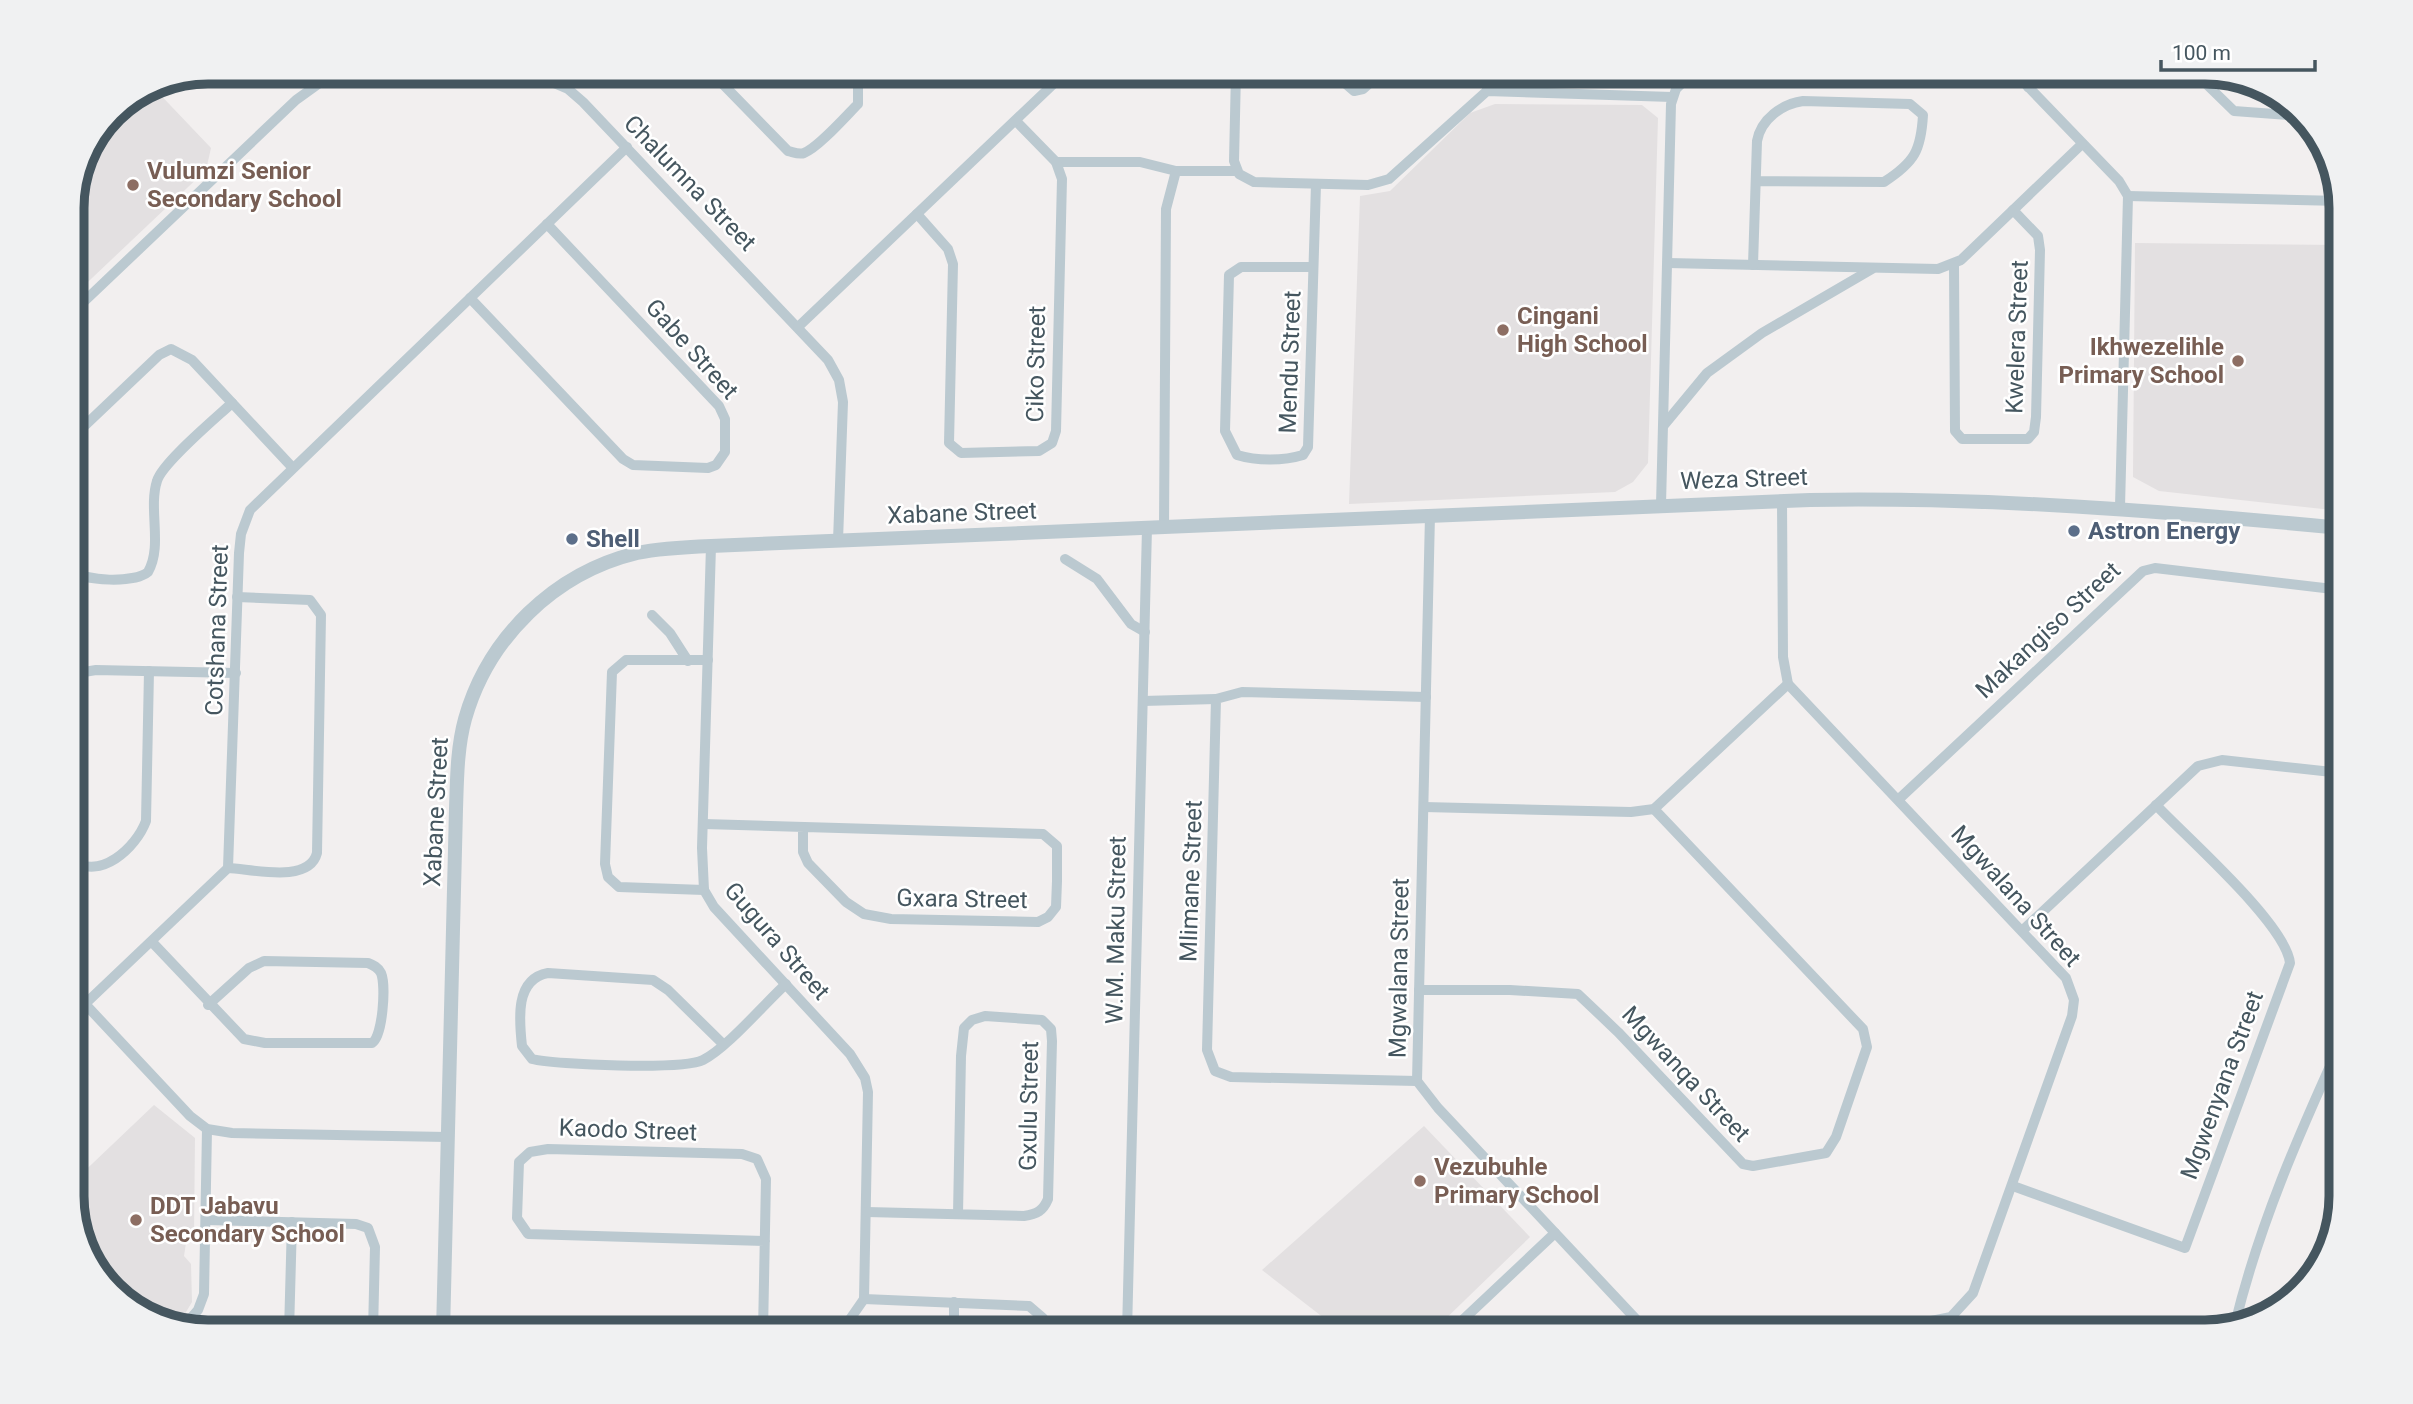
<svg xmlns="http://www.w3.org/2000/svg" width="2413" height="1404" font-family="Roboto,sans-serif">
<rect width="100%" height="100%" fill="#f2efef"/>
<!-- education -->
<g fill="#e3e0e1">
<path d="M 151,85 L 211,148 L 206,170 L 72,297 L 72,199 L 82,155 L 112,111 Z"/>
<path d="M 1495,104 L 1642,105 L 1658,118 L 1648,463 L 1633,482 L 1615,492 L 1349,504 L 1360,196 L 1390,191 L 1470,113 Z"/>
<path d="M 2135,243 L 2341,245 L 2341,511 L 2159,491 L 2133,477 Z"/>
<path d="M 154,1105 L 195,1138 L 194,1235 L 186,1243 L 184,1256 L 191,1264 L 192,1302 L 183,1317 L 175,1323 L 140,1314 L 94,1272 L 72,1205 L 72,1183 Z"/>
<path d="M 1424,1126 L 1530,1237 L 1432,1332 L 1342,1332 L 1262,1270 Z"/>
</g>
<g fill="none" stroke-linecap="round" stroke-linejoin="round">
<!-- minor -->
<g stroke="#bbc9d0" stroke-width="10">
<path d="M 711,72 L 788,151 C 793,152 799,155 804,153 C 818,148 847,115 858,104 L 858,85 L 847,72"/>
<path d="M 1236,72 L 1234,161 L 1239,174 L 1254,182 L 1368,185 L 1389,179 L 1487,91 L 1672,97"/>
<path d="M 1332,72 L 1354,91 L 1363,89 L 1382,72"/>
<path d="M 2014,72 L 2119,181 L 2128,196 L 2120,507"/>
<path d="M 2194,72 L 2234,111 L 2301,116"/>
<path d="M 2028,87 L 2044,72"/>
<path d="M 1487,91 L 1487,72"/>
<path d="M 1056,162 L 1140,162 L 1176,171 L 1237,171"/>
<path d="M 2128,196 L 2341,201"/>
<path d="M 917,214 L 948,249 L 953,264 L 949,443 L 961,453 L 1039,451 L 1052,443 L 1056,431 L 1062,179 L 1056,162 L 1016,121"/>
<path d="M 1668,263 L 1938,269 L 1961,260 L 2082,144"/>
<path d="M 1753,265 L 1757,141 C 1761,119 1782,104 1803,101 L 1910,104 L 1923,115 C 1921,150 1915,162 1884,182 L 1757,181"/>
<path d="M 1954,265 L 1955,431 L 1962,439 L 2028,439 L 2034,432 L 2036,417 L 2040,250 L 2038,236 L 2013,210"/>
<path d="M 1313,267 L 1241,267 L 1229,275 L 1225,431 L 1237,455 C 1256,461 1284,461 1303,455 L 1308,447 L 1316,184"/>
<path d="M 470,298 L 623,459 L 633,465 L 708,468 L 716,465 L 725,452 L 725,419 L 719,406 L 547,224"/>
<path d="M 72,313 L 296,100 L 321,82 L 345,75 L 549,81 L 568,89 L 583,102 L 828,360 L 839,380 L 843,402 L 838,541"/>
<path d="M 798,327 L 1066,72"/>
<path d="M 1664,425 L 1707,373 L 1762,333 L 1872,269"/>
<path d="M 72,454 L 79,431 L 159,355 L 171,349 L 192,360 L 292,467"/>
<path d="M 1782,501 L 1783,657 L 1788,684 L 2066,978 L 2074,1000 L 2072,1016 L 1973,1293 L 1951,1317 L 1877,1332"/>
<path d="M 1661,505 L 1671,104 L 1676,89 L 1693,72"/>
<path d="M 1430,515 L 1417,1081 L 1438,1108 L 1648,1332"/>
<path d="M 1164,527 L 1166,209 L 1176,171"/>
<path d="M 711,546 L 702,848 L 704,890 L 714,907 L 850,1054 L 865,1078 L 868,1092 L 864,1299 L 848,1322 L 830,1332"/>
<path d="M 1065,559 L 1097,579 L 1131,624 L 1145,632"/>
<path d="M 72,570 C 84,582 135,583 148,572 C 163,546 148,509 157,481 C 162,463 216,418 232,403"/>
<path d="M 652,615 L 670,633 L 688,661"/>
<path d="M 72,674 L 96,670 L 236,673"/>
<path d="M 1143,701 L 1216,699"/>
<path d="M 1899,799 L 2143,571 L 2155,568 L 2341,590"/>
<path d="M 1424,807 L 1631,812 L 1654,809 L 1788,684"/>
<path d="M 704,824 L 1043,834 L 1057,846 L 1057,881 L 1056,907 L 1048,917 L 1038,922 L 891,919 L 864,914 L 846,902 L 808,863 L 803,852 L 803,827"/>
<path d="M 72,860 C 100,881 136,848 146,821 L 149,671"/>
<path d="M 228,868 C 252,869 309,884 317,853 L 321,615 L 310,600 L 237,597"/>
<path d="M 704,890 L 619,887 L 608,877 L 605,864 L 612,672 L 626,660 L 708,660"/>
<path d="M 2023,930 L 2198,766 L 2222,760 L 2341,773"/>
<path d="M 152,942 L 244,1039 L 265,1043 L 372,1043 C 383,1036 386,985 381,973 C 378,967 373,965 368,963 L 264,961 L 249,968 L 208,1005"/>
<path d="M 72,990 L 190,1116 L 207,1129 L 232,1133 L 447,1137"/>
<path d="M 1419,990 L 1510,990 L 1578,994 L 1618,1032 L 1743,1164 L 1753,1166 L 1826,1153 L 1836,1137 L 1867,1047 L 1863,1029 L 1654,809"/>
<path d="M 85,1004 L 228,868 L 239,553 L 241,534 L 250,510 L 627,147"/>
<path d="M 723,1044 L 668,990 L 653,980 L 548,973 C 515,979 519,1019 522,1046 L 532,1059 C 556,1065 683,1070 703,1060 C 727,1048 764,1004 786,984"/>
<path d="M 1417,1081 L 1231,1077 L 1215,1071 L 1207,1050 L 1216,699 L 1242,692 L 1426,697"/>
<path d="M 2013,1186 L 2185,1248 L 2290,963 C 2286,924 2186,837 2156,805"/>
<path d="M 867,1212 L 1024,1216 C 1037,1214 1043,1211 1048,1199 L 1052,1041 L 1051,1029 L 1042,1020 L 985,1016 L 972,1020 L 964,1028 L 961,1056 L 958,1214"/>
<path d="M 206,1220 L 356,1224 L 368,1228 L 375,1247 L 373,1332"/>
<path d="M 864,1299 L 1029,1306 L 1043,1318 L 1045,1332"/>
<path d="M 2235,1324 C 2259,1225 2299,1134 2341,1042"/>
<path d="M 443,1325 L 719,1332"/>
<path d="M 184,1326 L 198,1310 L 204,1294 L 207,1129"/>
<path d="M 289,1332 L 292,1222"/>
<path d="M 763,1332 L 766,1179 L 757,1159 L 742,1154 L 548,1149 L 530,1152 L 519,1162 L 517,1218 L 528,1234 L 765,1241"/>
<path d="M 954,1332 L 954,1302"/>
<path d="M 1127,1332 L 1147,528"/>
<path d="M 1450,1332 L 1555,1233"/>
</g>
<!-- tertiary -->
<path stroke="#bbc9d0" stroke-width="14" d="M 443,1332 L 456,809 C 457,780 457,748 465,719 C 488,638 554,573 637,553 C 661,548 686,547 711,546 L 1810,500 C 1990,497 2162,511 2341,528"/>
</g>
<!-- markers -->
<g fill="#8d6e63" stroke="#fff" stroke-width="2.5">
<circle cx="133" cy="185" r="7"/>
<circle cx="1503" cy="330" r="7"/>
<circle cx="2238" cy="361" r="7"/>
<circle cx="1420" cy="1181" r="7"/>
<circle cx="136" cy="1220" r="7"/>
</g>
<g fill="#5c6f8a" stroke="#fff" stroke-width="2.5">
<circle cx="2074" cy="531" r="7"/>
<circle cx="572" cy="539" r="7"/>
</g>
<g text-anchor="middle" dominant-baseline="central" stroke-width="5" stroke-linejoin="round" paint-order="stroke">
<!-- education labels -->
<g font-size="24" font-weight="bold" fill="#785e54" stroke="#fff" text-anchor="start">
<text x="147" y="171">Vulumzi Senior<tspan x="147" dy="28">Secondary School</tspan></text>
<text x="1517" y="316">Cingani<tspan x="1517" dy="28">High School</tspan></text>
<text x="2224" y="347" text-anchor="end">Ikhwezelihle<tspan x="2224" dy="28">Primary School</tspan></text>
<text x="1434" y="1167">Vezubuhle<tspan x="1434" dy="28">Primary School</tspan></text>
<text x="150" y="1206">DDT Jabavu<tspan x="150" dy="28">Secondary School</tspan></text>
</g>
<!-- street labels -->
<g font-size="24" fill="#45565f" stroke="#fff">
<text transform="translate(690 183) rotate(46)">Chalumna Street</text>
<text transform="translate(2017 337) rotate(-88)">Kwelera Street</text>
<text transform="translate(692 349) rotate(48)">Gabe Street</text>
<text transform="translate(1290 362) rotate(-88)">Mendu Street</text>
<text transform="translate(1036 364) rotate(-89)">Ciko Street</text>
<text transform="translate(1744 479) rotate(-2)">Weza Street</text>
<text transform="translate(962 513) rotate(-2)">Xabane Street</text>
<text transform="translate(217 630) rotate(-88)">Cotshana Street</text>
<text transform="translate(2048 630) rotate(-43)">Makangiso Street</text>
<text transform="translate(436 812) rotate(-87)">Xabane Street</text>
<text transform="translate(1191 881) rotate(-88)">Mlimane Street</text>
<text transform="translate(2016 896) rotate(48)">Mgwalana Street</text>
<text transform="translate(962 899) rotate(1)">Gxara Street</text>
<text transform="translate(1116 930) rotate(-89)">W.M. Maku Street</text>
<text transform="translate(777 941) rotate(49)">Gugura Street</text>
<text transform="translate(1399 968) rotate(-89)">Mgwalana Street</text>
<text transform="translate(1686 1074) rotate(47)">Mgwanqa Street</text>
<text transform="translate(2222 1085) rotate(-70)">Mgwenyana Street</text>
<text transform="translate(1029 1106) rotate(-89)">Gxulu Street</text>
<text transform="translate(628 1130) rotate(2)">Kaodo Street</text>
</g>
<!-- service labels -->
<g font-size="24" font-weight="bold" fill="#4e5e75" stroke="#fff" text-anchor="start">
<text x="2088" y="531">Astron Energy</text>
<text x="586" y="539">Shell</text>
</g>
</g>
<!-- crop -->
<path d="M0 0H2413V1404H0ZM208 84H2205A124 124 0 0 1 2329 208V1196A124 124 0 0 1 2205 1320H208A124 124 0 0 1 84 1196V208A124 124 0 0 1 208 84Z" fill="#f0f1f2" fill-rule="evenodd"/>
<path fill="none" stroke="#45565f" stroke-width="9" d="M208 84H2205A124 124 0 0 1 2329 208V1196A124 124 0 0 1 2205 1320H208A124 124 0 0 1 84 1196V208A124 124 0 0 1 208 84Z"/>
<!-- scale -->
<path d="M2161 60v10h154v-10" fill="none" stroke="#45565f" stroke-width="3.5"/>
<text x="2172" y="60" font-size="21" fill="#45565f" stroke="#ffffff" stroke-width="5" paint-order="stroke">100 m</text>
</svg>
